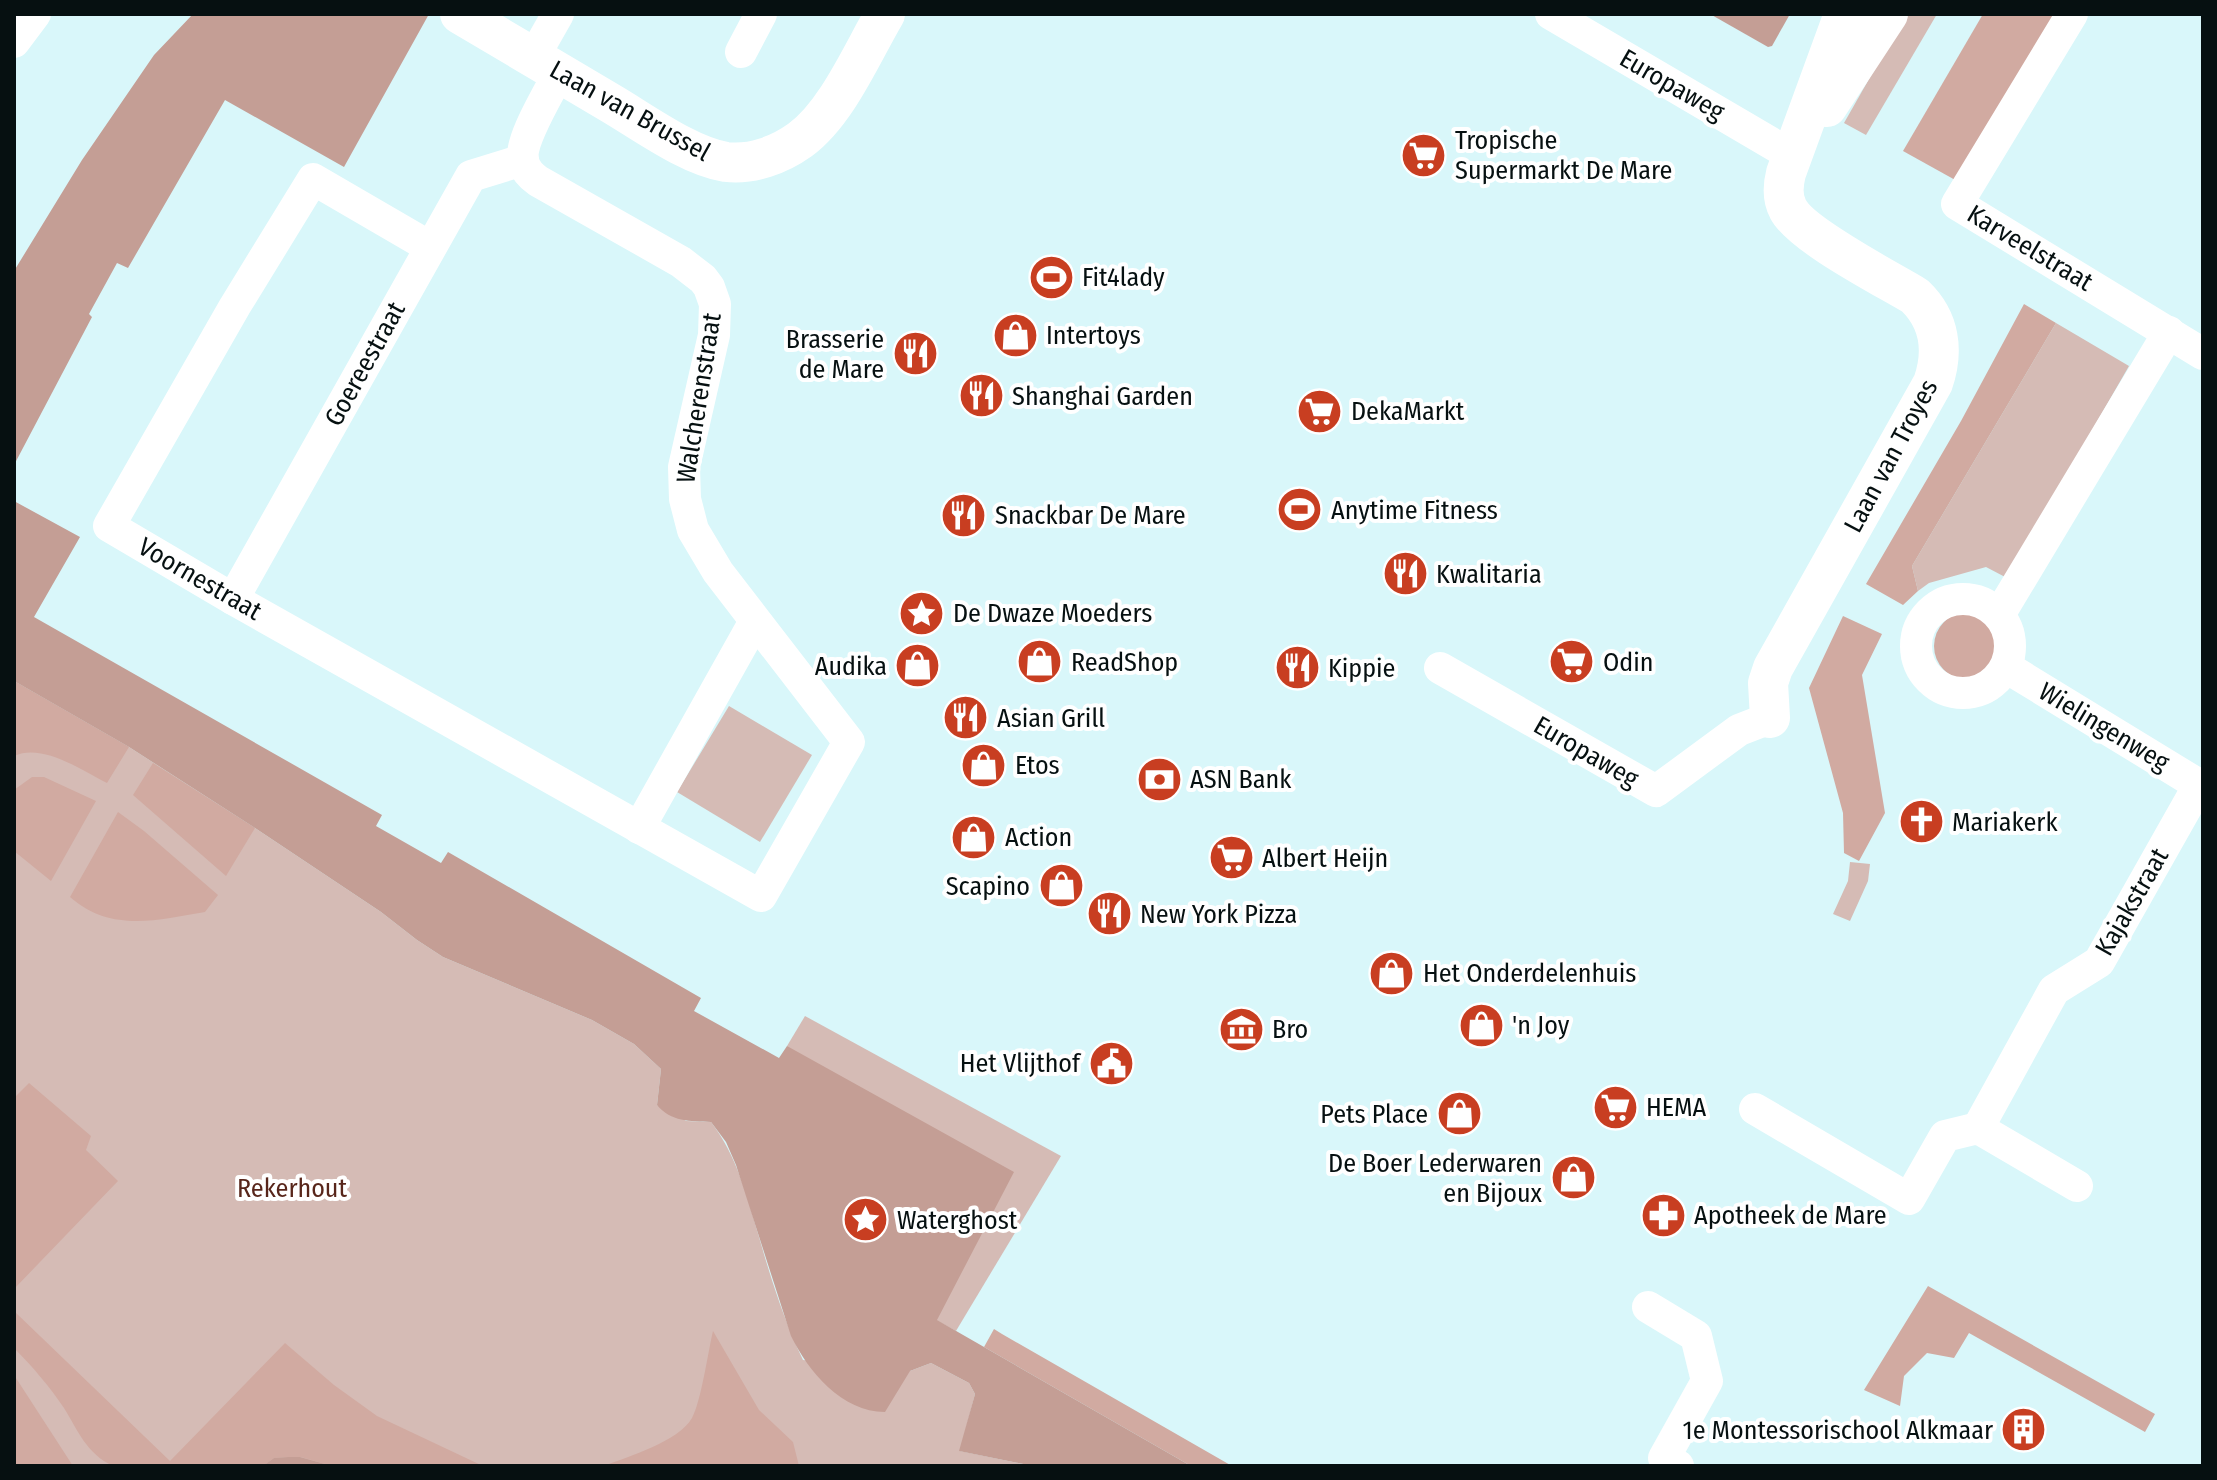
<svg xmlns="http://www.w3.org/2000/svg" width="2217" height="1480" font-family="'Fira Sans Condensed',sans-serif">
<rect width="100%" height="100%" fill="#d9f7fa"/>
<!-- green -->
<g fill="#d5bbb5">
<path d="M 1906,14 L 1937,14 L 1866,135 L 1844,123 Z"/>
<path d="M 2056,323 L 2129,366 L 2007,578 L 1986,567 L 1929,583 L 1918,591 L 1912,566 Z"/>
<path d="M 14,681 L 129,747 L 255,828 L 381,912 L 417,940 L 443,957 L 592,1020 L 634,1044 L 661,1069 L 657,1105 L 686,1121 L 711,1122 C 737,1156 747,1196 759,1237 C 771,1279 784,1320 803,1360 L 910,1371 L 931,1363 L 969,1383 L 975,1394 L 960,1451 L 1033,1466 L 14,1466 Z"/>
<path d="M 729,706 L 812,755 L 760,842 L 677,792 Z"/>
<path d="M 1850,862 L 1870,864 L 1868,881 L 1850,921 L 1833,914 L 1848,881 Z"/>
<path d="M 805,1016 L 1061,1156 L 956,1331 L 936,1320 L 787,1046 Z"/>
</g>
<!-- forest -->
<g fill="#d1aaa1">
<path d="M 1983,14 L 2061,14 L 1957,181 L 1903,151 Z"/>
<path d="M 2024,304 L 2056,323 L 1912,566 L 1918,591 L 1903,605 L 1866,584 L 1961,421 Z"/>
<circle cx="1968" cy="646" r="34"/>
<path d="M 1843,616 L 1882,634 L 1862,675 L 1885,813 L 1859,861 L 1844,853 L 1843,813 L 1809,688 Z"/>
<path d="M 14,681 L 129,747 L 107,783 C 81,770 43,743 14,756 Z"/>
<path d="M 153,763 L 255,828 L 226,876 L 133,795 Z"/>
<path d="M 32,777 L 44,777 L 96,801 L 51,881 L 14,851 L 14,790 Z"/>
<path d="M 118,812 L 144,831 L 218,895 L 205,912 C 157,920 111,933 70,897 Z"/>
<path d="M 29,1083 L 91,1136 L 86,1150 L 118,1181 L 14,1289 L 14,1098 Z"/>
<path d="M 1928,1286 L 2155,1414 L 2145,1432 L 1969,1333 L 1954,1358 L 1927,1353 L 1904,1376 L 1900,1406 L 1864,1390 Z"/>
<path d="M 14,1311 L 170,1461 L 285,1343 L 334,1385 L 377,1416 L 483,1466 L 332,1466 L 301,1457 L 288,1457 L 274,1458 L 263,1466 L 113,1466 C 87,1454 78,1431 64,1408 C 50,1387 32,1366 14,1348 Z"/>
<path d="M 994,1329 L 1002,1334 L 1232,1466 L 1191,1466 L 984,1347 Z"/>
<path d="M 713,1331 L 759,1410 L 793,1442 L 799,1466 L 604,1466 C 629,1456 678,1442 692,1418 C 701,1402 708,1352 713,1331 Z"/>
<path d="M 14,1375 L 73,1466 L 14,1466 Z"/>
</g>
<!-- water -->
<g fill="#c49e95">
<path d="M 193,14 L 429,14 L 344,167 L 225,100 L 128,268 L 117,263 L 89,314 L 92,317 L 14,465 L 14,271 L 82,160 L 154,55 Z"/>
<path d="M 1710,14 L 1790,14 L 1772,46 L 1768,47 Z"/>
<path d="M 14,501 L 80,537 L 34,617 L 382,815 L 376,826 L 441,863 L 448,852 L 701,998 L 694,1011 L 779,1058 L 787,1046 L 1014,1172 L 937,1320 L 1191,1466 L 1033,1466 L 959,1451 L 975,1394 L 969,1383 L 931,1363 L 910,1371 L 885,1412 C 842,1412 808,1371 791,1336 L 736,1165 L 726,1142 L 711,1122 C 690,1121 671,1122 657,1105 L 661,1069 L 634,1044 L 592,1020 L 443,957 L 417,940 L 381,912 L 255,828 L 129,747 L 14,681 Z"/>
<path d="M 288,1457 L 300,1457 L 332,1466 L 263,1466 L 274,1458 Z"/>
</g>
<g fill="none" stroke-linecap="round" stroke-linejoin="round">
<!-- minor -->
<g stroke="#fff" stroke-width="32">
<path d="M 1551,14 L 1793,156"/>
<path d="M 2072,14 L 1957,204 L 2203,354"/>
<path d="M 14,42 L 35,14"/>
<path d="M 741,52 L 761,14"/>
<path d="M 533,58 L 558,14"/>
<path d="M 430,247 L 313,179 L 235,306 L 109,526 L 233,599 L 761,896 L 849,742 L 718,572 L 693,530 L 685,499 L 684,467 L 714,335 L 715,304 L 709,287 L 703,279 L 681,262 L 538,181 C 531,176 525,170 523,161 C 519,141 549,93 559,73"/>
<circle cx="1963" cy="646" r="47"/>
<path d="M 233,599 L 471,176 L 523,160"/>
<path d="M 1999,615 L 2169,332"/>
<path d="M 2006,667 L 2199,785 L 2203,784"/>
<path d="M 1440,668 L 1656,791 L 1739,730 L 1770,718"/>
<path d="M 639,828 L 755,621"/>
<path d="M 1755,1109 L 1909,1199 L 1945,1136 L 1978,1128 L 2077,1186"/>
<path d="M 1978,1128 L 2054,990 L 2099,962 L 2199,785"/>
<path d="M 1648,1307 L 1696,1336 L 1707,1381 L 1664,1458 L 1678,1466"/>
</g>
<!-- tertiary -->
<g stroke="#fff" stroke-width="40">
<path d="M 460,14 C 511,44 561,74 612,104 C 644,123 689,156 726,162 C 752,165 779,155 800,140 C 837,113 862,53 885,14"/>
<path d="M 1827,107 L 1888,14"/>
<path d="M 1770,718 L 1768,683 L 1773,668 L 1933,383 C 1944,351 1940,320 1915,296 C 1887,279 1801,235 1788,209 C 1782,198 1783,185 1786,173 L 1844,14"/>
</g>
</g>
<!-- icons -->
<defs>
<symbol id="supermarket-disc" viewBox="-11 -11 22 22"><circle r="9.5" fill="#c83e21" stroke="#fff"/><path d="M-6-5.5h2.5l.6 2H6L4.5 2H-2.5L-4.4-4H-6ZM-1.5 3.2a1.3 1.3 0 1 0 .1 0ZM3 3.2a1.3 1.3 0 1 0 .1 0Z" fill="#fff"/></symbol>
<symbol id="stadium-disc" viewBox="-11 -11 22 22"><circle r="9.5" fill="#c83e21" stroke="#fff"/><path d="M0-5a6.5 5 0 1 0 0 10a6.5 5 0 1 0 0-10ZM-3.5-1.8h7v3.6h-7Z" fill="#fff"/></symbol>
<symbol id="shop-disc" viewBox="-11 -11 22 22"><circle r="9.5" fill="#c83e21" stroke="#fff"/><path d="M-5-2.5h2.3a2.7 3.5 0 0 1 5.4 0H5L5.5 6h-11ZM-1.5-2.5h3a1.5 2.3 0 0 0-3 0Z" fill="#fff"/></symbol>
<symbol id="restaurant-disc" viewBox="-11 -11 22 22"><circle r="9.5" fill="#c83e21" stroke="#fff"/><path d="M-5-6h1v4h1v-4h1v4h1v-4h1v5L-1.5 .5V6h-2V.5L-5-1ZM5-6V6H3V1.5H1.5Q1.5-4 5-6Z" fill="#fff"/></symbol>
<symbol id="sight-disc" viewBox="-11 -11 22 22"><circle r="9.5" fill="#c83e21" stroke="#fff"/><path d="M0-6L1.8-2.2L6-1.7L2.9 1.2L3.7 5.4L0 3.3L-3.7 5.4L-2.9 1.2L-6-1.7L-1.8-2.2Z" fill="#fff"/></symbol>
<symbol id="bank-disc" viewBox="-11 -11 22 22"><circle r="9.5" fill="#c83e21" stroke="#fff"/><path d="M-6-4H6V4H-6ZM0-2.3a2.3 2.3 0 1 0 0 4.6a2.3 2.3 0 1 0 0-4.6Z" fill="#fff"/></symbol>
<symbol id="church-disc" viewBox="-11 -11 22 22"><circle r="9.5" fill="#c83e21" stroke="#fff"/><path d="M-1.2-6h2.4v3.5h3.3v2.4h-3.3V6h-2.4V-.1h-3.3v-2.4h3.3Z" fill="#fff"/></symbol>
<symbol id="museum-disc" viewBox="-11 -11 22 22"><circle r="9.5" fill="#c83e21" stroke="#fff"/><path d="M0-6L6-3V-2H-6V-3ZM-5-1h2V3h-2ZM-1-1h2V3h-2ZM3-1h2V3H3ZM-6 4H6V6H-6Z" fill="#fff"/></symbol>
<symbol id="civic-disc" viewBox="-11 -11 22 22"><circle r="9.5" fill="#c83e21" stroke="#fff"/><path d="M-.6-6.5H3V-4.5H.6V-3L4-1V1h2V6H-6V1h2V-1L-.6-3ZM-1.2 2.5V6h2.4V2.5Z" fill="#fff"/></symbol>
<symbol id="pharmacy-disc" viewBox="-11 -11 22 22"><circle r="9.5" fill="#c83e21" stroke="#fff"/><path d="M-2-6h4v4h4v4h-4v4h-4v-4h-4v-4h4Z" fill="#fff"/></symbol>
<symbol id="building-disc" viewBox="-11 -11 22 22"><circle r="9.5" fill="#c83e21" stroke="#fff"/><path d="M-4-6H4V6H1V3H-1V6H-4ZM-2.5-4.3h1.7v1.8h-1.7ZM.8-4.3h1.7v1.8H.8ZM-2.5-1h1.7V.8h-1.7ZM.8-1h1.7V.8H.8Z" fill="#fff"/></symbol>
</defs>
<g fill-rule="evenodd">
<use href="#supermarket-disc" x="1398" y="130" width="51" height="51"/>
<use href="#stadium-disc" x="1026" y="252" width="51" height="51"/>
<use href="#shop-disc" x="990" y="310" width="51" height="51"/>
<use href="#restaurant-disc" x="890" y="328" width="51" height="51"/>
<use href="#restaurant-disc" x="956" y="370" width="51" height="51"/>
<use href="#supermarket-disc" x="1294" y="386" width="51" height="51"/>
<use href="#stadium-disc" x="1274" y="484" width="51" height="51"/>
<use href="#restaurant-disc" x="938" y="490" width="51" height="51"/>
<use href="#restaurant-disc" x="1380" y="548" width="51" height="51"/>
<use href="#sight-disc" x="896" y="588" width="51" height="51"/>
<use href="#shop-disc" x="1014" y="636" width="51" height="51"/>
<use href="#supermarket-disc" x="1546" y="636" width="51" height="51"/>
<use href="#shop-disc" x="892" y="640" width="51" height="51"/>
<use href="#restaurant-disc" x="1272" y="642" width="51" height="51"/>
<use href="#restaurant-disc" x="940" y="692" width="51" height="51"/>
<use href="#shop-disc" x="958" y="740" width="51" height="51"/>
<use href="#bank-disc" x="1134" y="754" width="51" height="51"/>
<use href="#church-disc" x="1896" y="796" width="51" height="51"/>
<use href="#shop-disc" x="948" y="812" width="51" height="51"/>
<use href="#supermarket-disc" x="1206" y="832" width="51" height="51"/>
<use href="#shop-disc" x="1036" y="860" width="51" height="51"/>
<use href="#restaurant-disc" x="1084" y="888" width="51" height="51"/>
<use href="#shop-disc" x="1366" y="948" width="51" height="51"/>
<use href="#shop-disc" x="1456" y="1000" width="51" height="51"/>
<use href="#museum-disc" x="1216" y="1004" width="51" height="51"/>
<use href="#civic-disc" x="1086" y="1038" width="51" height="51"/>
<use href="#supermarket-disc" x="1590" y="1082" width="51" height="51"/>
<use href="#shop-disc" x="1434" y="1088" width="51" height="51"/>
<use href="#shop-disc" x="1548" y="1152" width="51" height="51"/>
<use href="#pharmacy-disc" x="1638" y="1190" width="51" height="51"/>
<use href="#sight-disc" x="840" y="1194" width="51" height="51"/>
<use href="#building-disc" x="1998" y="1404" width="51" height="51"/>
</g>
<g text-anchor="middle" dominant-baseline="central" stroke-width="8" stroke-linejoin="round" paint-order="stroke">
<!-- street labels -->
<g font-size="26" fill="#061011" stroke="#fff">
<text transform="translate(1672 85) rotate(30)">Europaweg</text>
<text transform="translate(630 111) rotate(29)">Laan van Brussel</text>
<text transform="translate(2030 248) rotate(31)">Karveelstraat</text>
<text transform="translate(365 364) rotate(-61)">Goereestraat</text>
<text transform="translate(699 398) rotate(-81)">Walcherenstraat</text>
<text transform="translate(1891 456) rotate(-62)">Laan van Troyes</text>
<text transform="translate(200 579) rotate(30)">Voornestraat</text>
<text transform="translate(2104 727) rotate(31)">Wielingenweg</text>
<text transform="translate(1586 752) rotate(30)">Europaweg</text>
<text transform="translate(2132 902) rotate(-60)">Kajakstraat</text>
</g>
<!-- poi labels -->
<g font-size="26" fill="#061011" stroke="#fff" text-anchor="start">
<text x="1455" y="140">Tropische<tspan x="1455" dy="30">Supermarkt De Mare</tspan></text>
<text x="1082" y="277">Fit4lady</text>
<text x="1046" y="335">Intertoys</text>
<text x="884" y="339" text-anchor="end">Brasserie<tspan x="884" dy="30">de Mare</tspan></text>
<text x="1012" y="396">Shanghai Garden</text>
<text x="1351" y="411">DekaMarkt</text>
<text x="1331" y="510">Anytime Fitness</text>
<text x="995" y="515">Snackbar De Mare</text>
<text x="1436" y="574">Kwalitaria</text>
<text x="953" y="613">De Dwaze Moeders</text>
<text x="1071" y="662">ReadShop</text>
<text x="1603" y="662">Odin</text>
<text x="887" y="666" text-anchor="end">Audika</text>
<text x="1328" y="668">Kippie</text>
<text x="997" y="718">Asian Grill</text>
<text x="1015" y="765">Etos</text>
<text x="1190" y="779">ASN Bank</text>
<text x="1952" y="822">Mariakerk</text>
<text x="1005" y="837">Action</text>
<text x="1262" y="858">Albert Heijn</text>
<text x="1030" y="886" text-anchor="end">Scapino</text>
<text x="1140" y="914">New York Pizza</text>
<text x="1423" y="973">Het Onderdelenhuis</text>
<text x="1512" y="1025">'n Joy</text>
<text x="1272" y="1029">Bro</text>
<text x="1080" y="1063" text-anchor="end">Het Vlijthof</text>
<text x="1646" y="1107">HEMA</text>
<text x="1428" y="1114" text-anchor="end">Pets Place</text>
<text x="1542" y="1163" text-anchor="end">De Boer Lederwaren<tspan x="1542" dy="30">en Bijoux</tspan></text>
<text x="1694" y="1215">Apotheek de Mare</text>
<text x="897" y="1220">Waterghost</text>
<text x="1993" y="1430" text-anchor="end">1e Montessorischool Alkmaar</text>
</g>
<!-- park labels -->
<g font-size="26" fill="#58261b" stroke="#fff">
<text x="292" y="1188">Rekerhout</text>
</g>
</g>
<!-- border -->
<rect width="2217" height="1480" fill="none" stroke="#061011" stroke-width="32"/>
</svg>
